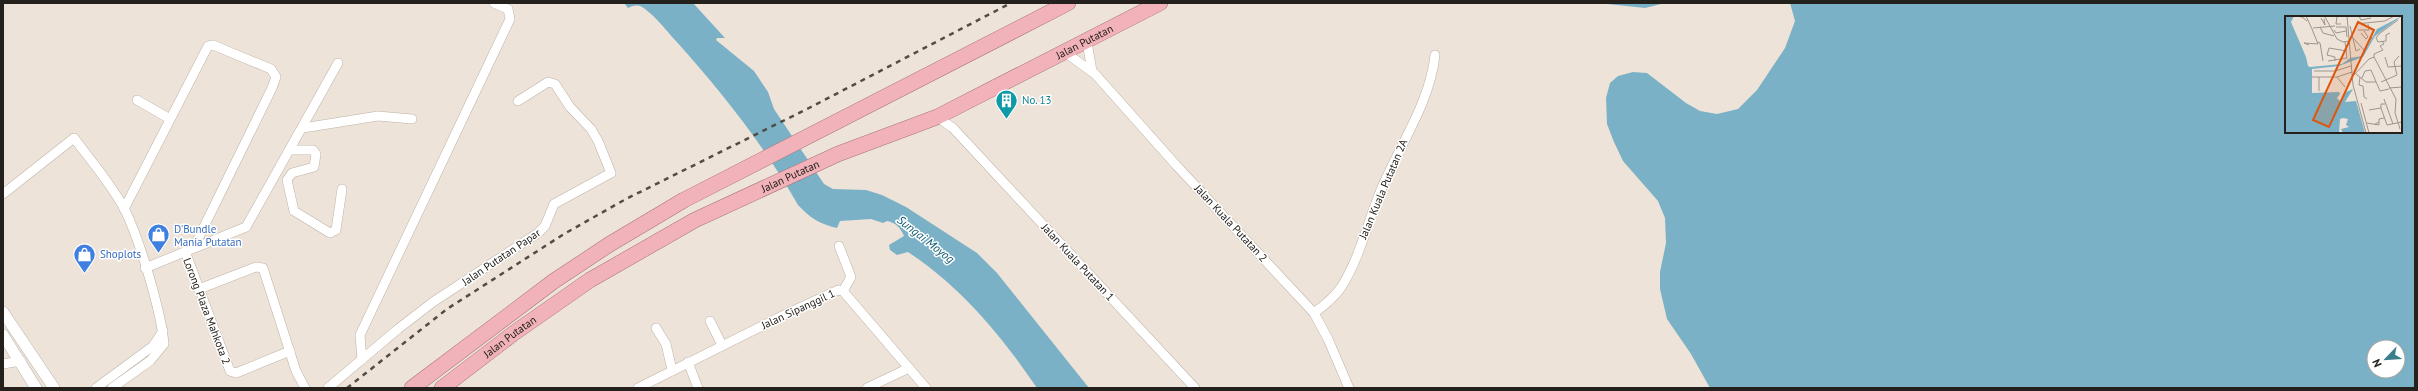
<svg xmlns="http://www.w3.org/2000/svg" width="2418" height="391" font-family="'PT Sans',sans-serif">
<rect width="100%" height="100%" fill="#eee3d8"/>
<!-- water -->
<g fill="#7ab1c6" fill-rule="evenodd">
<path d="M 624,3 L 693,3 L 725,38 L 717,38 L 716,40 L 754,71 L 768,92 L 774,109 L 824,184 L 833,189 L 866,190 L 882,195 L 906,207 L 977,253 L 997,273 L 1089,388 L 1037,388 C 1001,335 962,288 908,252 L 897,255 L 890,250 L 889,245 L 904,236 C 900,227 896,223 887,221 L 883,223 L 871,219 L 840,221 L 837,228 C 820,224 810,218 798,205 C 764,145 721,91 675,40 C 667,31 651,11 640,6 C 635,5 632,6 628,8 Z"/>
<path d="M 1598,3 L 1665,3 L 1645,8 Z"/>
<path d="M 1790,3 L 2415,3 L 2415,388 L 1710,388 L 1691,354 L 1667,319 L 1660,289 L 1660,272 L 1666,243 L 1665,218 L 1658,201 L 1623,161 L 1614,142 L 1607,124 L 1606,98 L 1610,83 L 1618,76 L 1633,72 L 1647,73 L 1686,103 L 1700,111 L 1717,114 L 1738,109 L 1757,90 L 1785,48 L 1795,21 ZM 2286,17 L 2401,17 L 2401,132 L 2286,132 ZM 2374,347 L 2398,347 L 2398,371 L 2374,371 Z"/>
</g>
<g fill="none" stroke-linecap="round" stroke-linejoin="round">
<defs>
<g id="minor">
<path d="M 1087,42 L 1092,71"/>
<path d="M 1066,53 L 1095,74 L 1176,165 L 1314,313 L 1328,339 L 1349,388"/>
<path d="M 137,100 L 170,119"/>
<path d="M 937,117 L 953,128 L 1195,388"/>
<path d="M 303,128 L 378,116 L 412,119"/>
<path d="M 290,150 L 313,150 L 316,154 L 314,167 L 292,173 L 287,180 L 294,211 L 330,233 L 336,230 L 342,189"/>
<path d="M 3,194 L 74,138 C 91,161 112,185 125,210 C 140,241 161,311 164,344 L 150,361 L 112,388"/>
<path d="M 124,209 L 208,46 L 213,45 L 271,69 L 276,77 L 272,88 L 194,247"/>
<path d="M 839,246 L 851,277 L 843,291"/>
<path d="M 185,251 L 230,371 L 236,373 L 290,351"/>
<path d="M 145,268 L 246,227 L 338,63"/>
<path d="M 199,289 L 256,267 L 263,268 L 296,371 L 305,388"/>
<path d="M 1314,313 C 1325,305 1335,297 1342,286 C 1360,257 1368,221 1381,190 C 1399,146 1430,103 1435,55"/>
<path d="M 710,321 L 722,345"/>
<path d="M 656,328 L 666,344 L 672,370"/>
<path d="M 362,360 L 360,335 L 510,19 L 508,9 L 494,3"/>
<path d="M 688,362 L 698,388"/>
<path d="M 3,364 L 21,361"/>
<path d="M 96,388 L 153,346 L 163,331"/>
<path d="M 328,388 L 398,329 L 433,302 L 538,233 L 545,226 L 554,204 L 611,173 L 598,141 L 591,129 L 570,107 L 555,84 L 548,82 L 518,101"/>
<path d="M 638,388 L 786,314 L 838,290 L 843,291 L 926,388"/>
<path d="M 867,388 L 909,368"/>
</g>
<g id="tertiary">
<path d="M 3,312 L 54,388"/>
<path d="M 3,335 L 36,388"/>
</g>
<g id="trunk">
<path d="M 412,388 L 554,281 L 610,244 L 684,200 L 1068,3"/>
<path id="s1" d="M 442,388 L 514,333 L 590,280 L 695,220 L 838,154 L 937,117 L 1160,3"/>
</g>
</defs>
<!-- minor casing -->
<use href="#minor" stroke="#bdb2a8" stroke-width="10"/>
<!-- tertiary casing -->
<use href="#tertiary" stroke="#bdb2a8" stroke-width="12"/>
<!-- trunk casing -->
<use href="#trunk" stroke="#a77377" stroke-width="16"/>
<!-- minor -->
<use href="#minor" stroke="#fff" stroke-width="9"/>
<!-- tertiary -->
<use href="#tertiary" stroke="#fff" stroke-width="11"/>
<!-- trunk -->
<use href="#trunk" stroke="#f2b2ba" stroke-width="15"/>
<!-- rail -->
<path stroke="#524c47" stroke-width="2.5" stroke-dasharray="5 5" stroke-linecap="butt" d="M 347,388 L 447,309 L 564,234 L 626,199 L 809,108 L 1011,3"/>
</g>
<!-- icons -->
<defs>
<symbol id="building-pin" viewBox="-11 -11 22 30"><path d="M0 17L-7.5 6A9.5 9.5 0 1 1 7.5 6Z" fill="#0f9aa8" stroke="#fff"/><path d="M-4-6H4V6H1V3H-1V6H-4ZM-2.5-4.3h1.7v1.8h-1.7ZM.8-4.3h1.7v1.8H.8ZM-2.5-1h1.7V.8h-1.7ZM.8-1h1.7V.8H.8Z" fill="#fff"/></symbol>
<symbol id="shop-pin" viewBox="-11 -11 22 30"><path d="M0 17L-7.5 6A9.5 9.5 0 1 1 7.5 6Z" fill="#3f7fe0" stroke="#fff"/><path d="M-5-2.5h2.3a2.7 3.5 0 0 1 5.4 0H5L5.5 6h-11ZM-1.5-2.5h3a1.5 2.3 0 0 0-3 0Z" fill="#fff"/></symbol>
</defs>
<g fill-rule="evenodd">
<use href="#building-pin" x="994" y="88" width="25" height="34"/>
<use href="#shop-pin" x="146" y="222" width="25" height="34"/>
<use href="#shop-pin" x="72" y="242" width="25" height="34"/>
</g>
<g text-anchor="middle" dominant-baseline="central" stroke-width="3" stroke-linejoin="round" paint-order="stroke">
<!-- street labels -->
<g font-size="11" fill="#24201c" stroke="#fff">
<text stroke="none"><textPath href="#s1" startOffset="733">Jalan Putatan</textPath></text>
<text stroke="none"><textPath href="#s1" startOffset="409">Jalan Putatan</textPath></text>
<text transform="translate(1383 189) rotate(-67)">Jalan Kuala Putatan 2A</text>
<text transform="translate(1231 223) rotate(47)">Jalan Kuala Putatan 2</text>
<text transform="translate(501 257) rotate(-34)">Jalan Putatan Papar</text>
<text transform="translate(1078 262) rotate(47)">Jalan Kuala Putatan 1</text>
<text transform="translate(798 309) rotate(-25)">Jalan Sipanggil 1</text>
<text transform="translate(207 311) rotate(69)">Lorong Plaza Mahkota 2</text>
<text stroke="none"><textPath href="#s1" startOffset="85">Jalan Putatan</textPath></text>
</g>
<!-- culture labels -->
<g font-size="11" fill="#0d838f" stroke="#fff" text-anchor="start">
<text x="1022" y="100">No. 13</text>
</g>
<!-- shop labels -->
<g font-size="11" fill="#366cbe" stroke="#fff" text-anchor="start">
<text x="174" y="229">D'Bundle<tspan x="174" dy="13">Mania Putatan</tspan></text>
<text x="100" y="254">Shoplots</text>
</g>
<!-- water labels -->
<g font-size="12" font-style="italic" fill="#0d596e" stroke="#fff">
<text transform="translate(926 239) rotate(38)">Sungai Moyog</text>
</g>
</g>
<!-- overview -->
<g transform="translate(2285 16)">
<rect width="117" height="117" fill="#eee3d8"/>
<path d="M 0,0 L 9,0 L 6,6 L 21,41 L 23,50 L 25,51 L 57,48 L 65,42 L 77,40 L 92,13 L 117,0 L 90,20 L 78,41 L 54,50 L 27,53 L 27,77 L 54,76 L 55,78 L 52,82 L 56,86 L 61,76 L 68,73 L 60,86 L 71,85 L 80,117 L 58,117 L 56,113 L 64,111 L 61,109 L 63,103 L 58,102 L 55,103 L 54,117 L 0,117 Z" fill="#7ab1c6"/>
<path fill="none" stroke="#9d958d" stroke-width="1" d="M 10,0 L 17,1 L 22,5M 21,0 L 27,13M 62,0 L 68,69 L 81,117M 74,0 L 76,4 L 86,2M 40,1 L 52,23 L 58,26 L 65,25M 52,1 L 51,8 L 56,8M 36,2 L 40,9 L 39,3M 71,8 L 100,5 L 109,0M 65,10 L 71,35 L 75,33M 35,11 L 38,17 L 49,20M 51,11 L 61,11 L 62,21M 28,12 L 50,10M 49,14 L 51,17 L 61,15M 73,14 L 84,14 L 83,8M 76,17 L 81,23 L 83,21 L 79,15M 105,17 L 101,19 L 101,25 L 93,26 L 91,22 L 94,18 L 113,4M 68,22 L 79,34 L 87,21M 33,26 L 35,27 L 38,45M 60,26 L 62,42M 24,29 L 19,27 L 33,28 L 27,13M 89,41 L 89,38 L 98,34 L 95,30 L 99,28 L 97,25M 100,41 L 103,51 L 117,50M 43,45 L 62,42M 50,45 L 50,41 L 42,39 L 44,32 L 62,35M 29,55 L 50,55 L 66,50M 71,58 L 81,66 L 91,66M 69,59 L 84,43 L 89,41 L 111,83 L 110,97 L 115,113M 27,61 L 52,61 L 67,56M 52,61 L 60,71M 75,61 L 74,69 L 78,70 L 79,81 L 82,83M 77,62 L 80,55 L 86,54 L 95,75 L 104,73M 96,66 L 112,59 L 109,46 L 114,40M 104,72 L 117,71M 34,75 L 34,61M 99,83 L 108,108M 76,87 L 84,117M 100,88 L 96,88 L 96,92 L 102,109 L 117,106M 84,94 L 96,92M 82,107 L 94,109 L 94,106M 90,108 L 94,106 L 94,103 L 99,102"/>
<path fill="#de560d" fill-opacity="0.15" stroke="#de560d" stroke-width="2" d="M 73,6 L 89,14 L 44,111 L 28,104 Z"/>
<rect width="117" height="117" fill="none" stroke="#24201c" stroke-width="2"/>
</g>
<!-- border -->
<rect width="2418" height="391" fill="none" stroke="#24201c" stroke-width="8"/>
<!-- north arrow -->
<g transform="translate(2386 359) rotate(245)"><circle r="19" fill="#ffffff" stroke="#a7a6a4"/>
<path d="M0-3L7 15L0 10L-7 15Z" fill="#3a7e8d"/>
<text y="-6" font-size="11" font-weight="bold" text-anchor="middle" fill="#24201c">N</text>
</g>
</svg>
